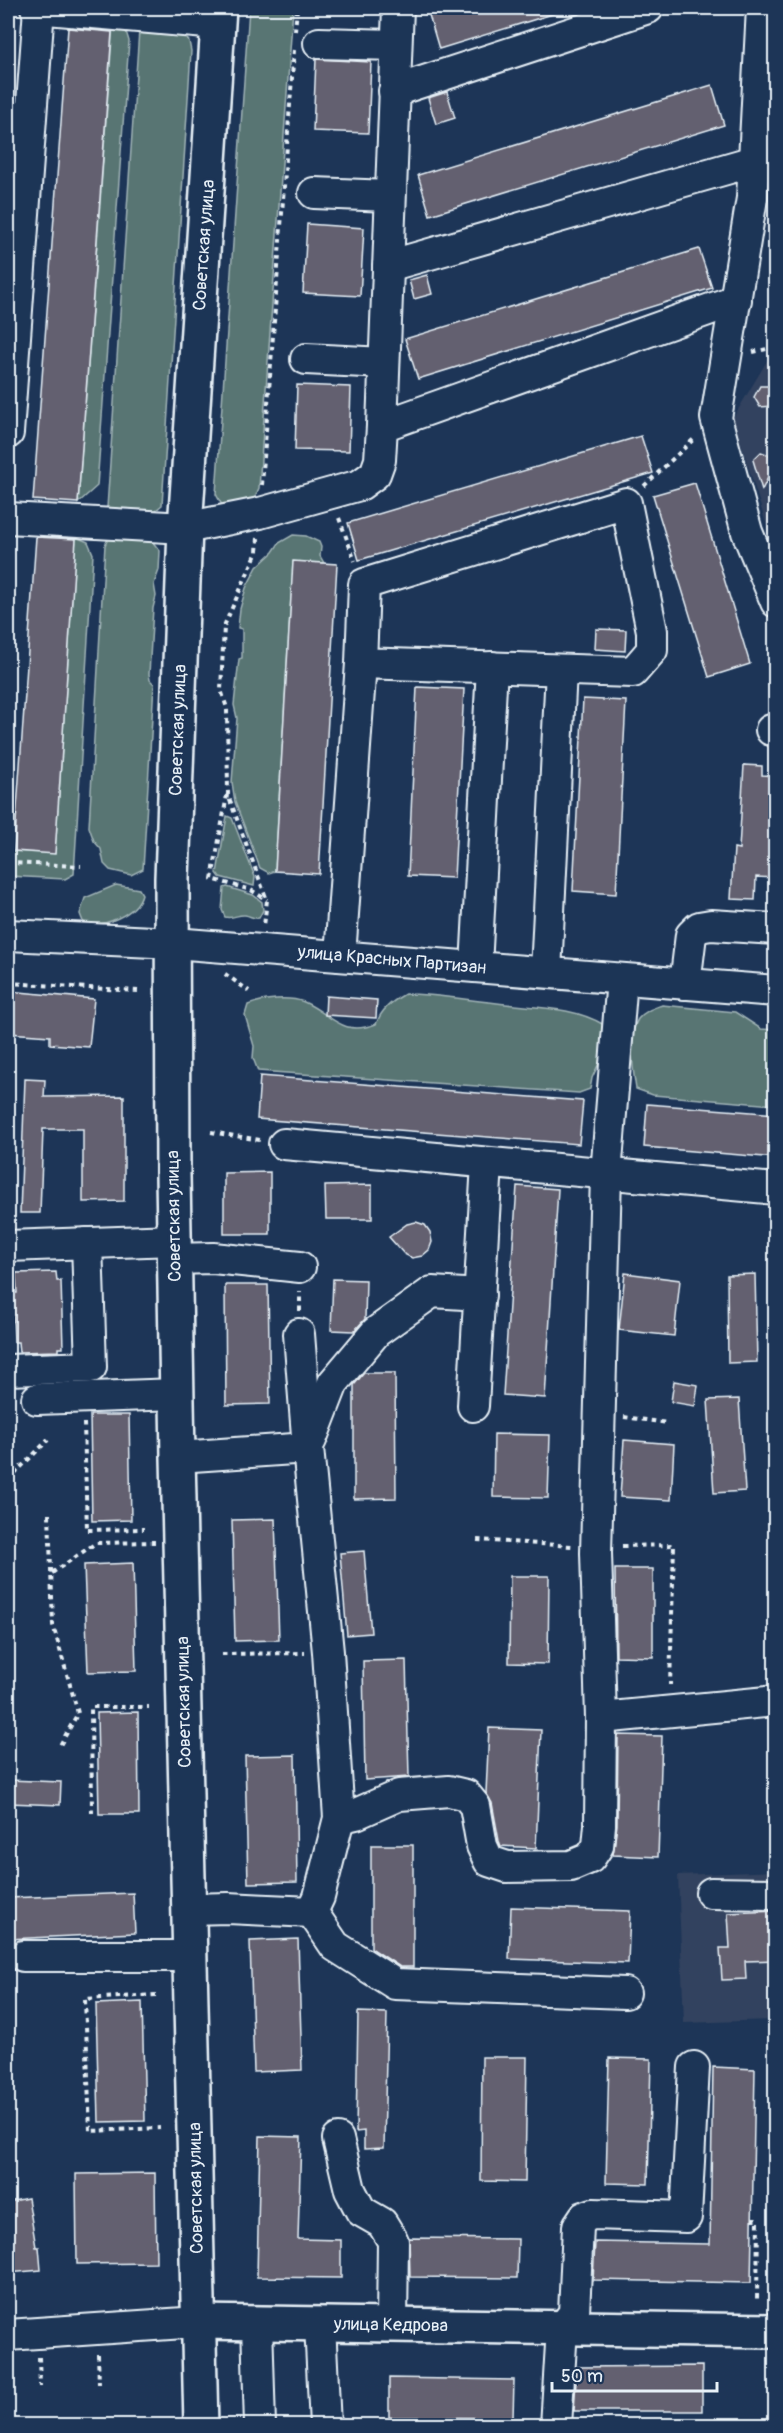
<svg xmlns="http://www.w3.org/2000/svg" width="783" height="2433" font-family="Pangolin,sans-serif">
<rect width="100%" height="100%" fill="#1d3557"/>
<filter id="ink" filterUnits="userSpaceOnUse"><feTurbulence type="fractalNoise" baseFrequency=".0167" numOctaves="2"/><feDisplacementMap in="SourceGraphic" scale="12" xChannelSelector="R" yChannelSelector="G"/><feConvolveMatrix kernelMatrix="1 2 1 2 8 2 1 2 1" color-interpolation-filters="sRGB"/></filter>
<g filter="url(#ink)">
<!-- built -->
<g fill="#32425e">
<path d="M 775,359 L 775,550 L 772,550 L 770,536 L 733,418 L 767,361 Z"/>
<path d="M 775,1871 L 775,2111 L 771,2020 L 684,2023 L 678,1875 Z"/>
</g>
<!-- green -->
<g fill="#587573" stroke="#a0b3b6" stroke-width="1.5">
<path d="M 249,8 L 293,8 L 259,488 L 251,507 L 224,509 L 216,494 Z"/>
<path d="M 113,25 L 125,28 L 129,41 L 97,486 L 78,503 Z"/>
<path d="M 139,30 L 180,32 L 189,41 L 191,51 L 162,505 L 150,515 L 115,514 L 107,508 Z"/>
<path d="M 110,535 L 147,535 L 160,551 L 159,570 L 154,584 L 156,596 L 153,608 L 149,674 L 150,680 L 154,684 L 143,869 L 131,875 L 110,870 L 104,864 L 101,849 L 94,841 L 89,827 L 105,545 Z"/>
<path d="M 293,535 L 306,536 L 319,542 L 321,547 L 320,556 L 324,563 L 293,562 L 275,871 L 269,873 L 260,868 L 235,802 L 232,782 L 237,718 L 234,705 L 239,659 L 242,658 L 242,629 L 238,628 L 240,609 L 246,588 L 257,567 L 273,552 L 279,543 Z"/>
<path d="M 76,537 L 88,542 L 93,554 L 74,874 L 65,879 L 8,876 L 8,851 L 55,853 Z"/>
<path d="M 227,816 L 232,818 L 255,877 L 254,886 L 220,877 L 217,873 Z"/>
<path d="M 116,885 L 139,889 L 142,894 C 137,914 103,928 84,924 L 80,914 L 85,898 Z"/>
<path d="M 227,887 L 253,895 L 262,902 L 263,910 L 259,918 C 253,919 251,916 245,915 C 238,914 233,919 225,917 L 222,910 L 224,888 Z"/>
<path d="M 405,994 C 436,994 466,1000 497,1003 C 532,1008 573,1006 604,1025 L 600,1061 L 592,1078 L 590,1089 L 579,1093 L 258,1071 L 253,1058 L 254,1046 L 245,1015 L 248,1005 C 263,999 289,996 304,1002 C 333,1015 340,1037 376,1024 C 382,1009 391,1002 405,994 Z"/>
<path d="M 662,1005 L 735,1012 L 761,1029 L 775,1030 L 775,1105 L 653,1095 L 636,1089 C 633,1071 628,1035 638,1019 C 644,1011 654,1008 662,1005 Z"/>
</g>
<!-- building -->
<g fill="#646170" stroke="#e8f1f8" stroke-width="1.5">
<path d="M 427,8 L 558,8 L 559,12 L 439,49 Z"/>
<path d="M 68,28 L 112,32 L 78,503 L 33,500 Z"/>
<path d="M 316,59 L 371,62 L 368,133 L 313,131 Z"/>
<path d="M 712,85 L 724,125 L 430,215 L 418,175 Z"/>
<path d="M 447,92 L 455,118 L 436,124 L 428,98 Z"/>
<path d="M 307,224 L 364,228 L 360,296 L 303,293 Z"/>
<path d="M 699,249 L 712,288 L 418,379 L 405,339 Z"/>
<path d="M 427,275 L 432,294 L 414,299 L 409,280 Z"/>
<path d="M 297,385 L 351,387 L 349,451 L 295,450 Z"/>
<path d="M 760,386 L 772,386 L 776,393 L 772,406 L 760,407 L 754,397 Z"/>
<path d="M 641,436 L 653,473 L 359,560 L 348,523 Z"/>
<path d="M 761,452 L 770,455 L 774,465 L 762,490 L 753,460 Z"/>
<path d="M 695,483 L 750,664 L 709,677 L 653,495 Z"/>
<path d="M 36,537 L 76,539 L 55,854 L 14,851 Z"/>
<path d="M 293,561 L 337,564 L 319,874 L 275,871 Z"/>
<path d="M 596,629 L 626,630 L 625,651 L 595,649 Z"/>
<path d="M 417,687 L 464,689 L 454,878 L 408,876 Z"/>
<path d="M 583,699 L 626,701 L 616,894 L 573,891 Z"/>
<path d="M 744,765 L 762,766 L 762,775 L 776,776 L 776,878 L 756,877 L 755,900 L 731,899 L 734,848 L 739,849 Z"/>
<path d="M 8,991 L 94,999 L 89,1047 L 50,1044 L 50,1036 L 8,1033 Z"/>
<path d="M 326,996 L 377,1000 L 376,1018 L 325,1015 Z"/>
<path d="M 260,1076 L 583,1101 L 579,1144 L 257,1119 Z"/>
<path d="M 25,1079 L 45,1080 L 44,1097 L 124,1096 L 124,1201 L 83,1202 L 83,1129 L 43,1129 L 40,1213 L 20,1213 Z"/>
<path d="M 647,1104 L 776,1114 L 776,1158 L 644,1147 Z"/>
<path d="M 270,1172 L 270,1234 L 224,1234 L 224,1173 Z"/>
<path d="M 372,1185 L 372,1219 L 326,1219 L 325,1186 Z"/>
<path d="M 517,1186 L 558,1189 L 545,1398 L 503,1395 Z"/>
<path d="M 416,1222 L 425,1225 L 430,1232 L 432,1242 L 429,1250 L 422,1256 L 412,1258 L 404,1254 L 389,1237 L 407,1224 Z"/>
<path d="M 56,1272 L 57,1281 L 61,1281 L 63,1348 L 59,1348 L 59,1351 L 19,1352 L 18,1342 L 14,1342 L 13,1317 L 12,1293 L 17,1293 L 16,1273 Z"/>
<path d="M 625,1273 L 680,1280 L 674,1336 L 619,1330 Z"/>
<path d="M 755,1274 L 757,1362 L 728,1363 L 727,1275 Z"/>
<path d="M 333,1279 L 366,1280 L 365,1319 L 354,1331 L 331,1330 Z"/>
<path d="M 225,1285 L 268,1285 L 270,1404 L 226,1405 Z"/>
<path d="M 364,1373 L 395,1373 L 396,1498 L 354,1499 L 354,1385 Z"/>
<path d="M 674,1381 L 698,1385 L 695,1406 L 671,1402 Z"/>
<path d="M 739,1399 L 745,1491 L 714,1493 L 708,1400 Z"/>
<path d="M 90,1415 L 129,1415 L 131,1520 L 92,1521 Z"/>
<path d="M 494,1434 L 550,1435 L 548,1498 L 493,1497 Z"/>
<path d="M 624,1440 L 674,1444 L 671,1500 L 620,1497 Z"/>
<path d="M 275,1519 L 279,1640 L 235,1641 L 232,1520 Z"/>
<path d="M 364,1551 L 371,1633 L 347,1635 L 340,1553 Z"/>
<path d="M 133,1563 L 136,1671 L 88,1672 L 84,1565 Z"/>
<path d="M 615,1569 L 653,1569 L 653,1657 L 616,1656 Z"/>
<path d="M 510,1576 L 549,1576 L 548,1664 L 509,1663 Z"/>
<path d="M 406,1660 L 409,1777 L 365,1780 L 363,1661 Z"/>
<path d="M 138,1712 L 139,1814 L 99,1814 L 97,1713 Z"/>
<path d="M 489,1728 L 541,1730 L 536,1848 L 501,1846 L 499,1841 L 492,1803 L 486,1793 Z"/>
<path d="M 618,1735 L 662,1736 L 658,1857 L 613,1855 L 617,1825 Z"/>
<path d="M 295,1755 L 297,1882 L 248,1883 L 245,1756 Z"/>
<path d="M 8,1780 L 61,1782 L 60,1805 L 8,1803 Z"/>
<path d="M 371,1845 L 413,1845 L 413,1967 L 400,1967 L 371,1948 Z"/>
<path d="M 133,1893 L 135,1933 L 8,1939 L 8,1898 Z"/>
<path d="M 511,1907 L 630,1911 L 628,1963 L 509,1959 Z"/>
<path d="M 776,1911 L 776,1960 L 745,1961 L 746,1979 L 722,1980 L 720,1948 L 730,1948 L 728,1913 Z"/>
<path d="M 298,1939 L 302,2070 L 254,2072 L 250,1941 Z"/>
<path d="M 142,2002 L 145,2121 L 99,2122 L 96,2004 Z"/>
<path d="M 358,2012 L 387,2013 L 384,2148 L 364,2149 L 364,2131 L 356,2132 Z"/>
<path d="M 482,2057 L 527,2057 L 525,2182 L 481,2181 Z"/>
<path d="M 609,2058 L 651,2059 L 648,2184 L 606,2183 Z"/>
<path d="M 713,2067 L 755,2069 L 751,2283 L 593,2280 L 595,2242 L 710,2244 Z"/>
<path d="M 260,2136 L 301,2137 L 298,2239 L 341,2240 L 341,2278 L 257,2277 Z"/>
<path d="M 155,2173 L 156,2263 L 77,2264 L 76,2174 Z"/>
<path d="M 28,2198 L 36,2247 L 39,2247 L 41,2270 L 8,2273 L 8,2202 Z"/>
<path d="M 409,2238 L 518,2239 L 517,2278 L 410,2277 Z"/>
<path d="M 702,2366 L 702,2411 L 574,2411 L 577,2367 Z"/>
<path d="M 389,2378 L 514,2380 L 513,2418 L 389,2417 Z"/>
</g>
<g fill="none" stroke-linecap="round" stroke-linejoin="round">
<defs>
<g id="minor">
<path d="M 36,8 L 218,24"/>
<path d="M 762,8 L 752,198 L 716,418 L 747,532 L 776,602"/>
<path d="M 319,43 L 395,45"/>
<path d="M 394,91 L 648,8"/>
<path d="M 314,193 L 390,196"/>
<path d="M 388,266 L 754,161"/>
<path d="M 306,359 L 384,363"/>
<path d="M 382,426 L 398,8"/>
<path d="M 8,433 L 39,8"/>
<path d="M 8,518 L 185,528 L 260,513 L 360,485 L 375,474 L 380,460 L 382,426 L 736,300"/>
<path d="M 771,730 L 776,731"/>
<path d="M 8,935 L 174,943 L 776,991"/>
<path d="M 340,956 L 361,663 L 364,584 L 626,503 L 652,631 L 652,650 L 633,672 L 361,663"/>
<path d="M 476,967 L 492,667"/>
<path d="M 546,972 L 561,670"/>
<path d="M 685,984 L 691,935 L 699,927 L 711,925 L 776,929"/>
<path d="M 284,1144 L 776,1189"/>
<path d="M 8,1246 L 174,1240"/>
<path d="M 174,1259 L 213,1258 L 300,1267"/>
<path d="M 8,1370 L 91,1367 L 87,1243"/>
<path d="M 37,1399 L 177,1394"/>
<path d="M 473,1406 L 487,1163"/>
<path d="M 311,1440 L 333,1383 L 376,1332 L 432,1292 L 480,1295"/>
<path d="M 178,1457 L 308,1448"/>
<path d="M 601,1718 L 776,1701"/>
<path d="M 339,1818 L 356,1814 L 399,1795 L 449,1791 L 466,1795 L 475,1806 L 482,1846 L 489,1861 L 507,1867 L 571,1866 L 590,1858 L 598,1846 L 600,1825 L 601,1718 L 596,1553 L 606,1174 L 622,979"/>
<path d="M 711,1893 L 776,1894"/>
<path d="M 189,1909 L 228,1908 L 312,1912 L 319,1897 L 339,1818 L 328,1652 L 308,1448 L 299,1334"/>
<path d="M 312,1912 L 335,1946 L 395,1984 L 625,1993"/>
<path d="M 23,1956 L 190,1956"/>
<path d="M 338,2139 L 350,2190 L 361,2211 L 382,2223 L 393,2241 L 392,2325"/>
<path d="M 257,2323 L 260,2426"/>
<path d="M 320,2324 L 325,2426"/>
<path d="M 8,2335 L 199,2322"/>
<path d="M 556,2426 L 562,2328 L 574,2313 L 578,2226 L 584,2217 L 593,2214 L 686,2217 L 694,2067"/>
</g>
<g id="major">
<path d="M 199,2322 L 776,2331"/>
<path d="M 201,2426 L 178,1457 L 173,1175 L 172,878 L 185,528 L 219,8"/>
</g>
</defs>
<!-- minor casing -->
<use href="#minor" stroke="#e8f1f8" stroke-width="34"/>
<!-- major casing -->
<use href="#major" stroke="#e8f1f8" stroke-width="38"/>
<!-- path -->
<g stroke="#e8f1f8" stroke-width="4" stroke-dasharray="4.5 4.5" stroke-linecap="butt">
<path d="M 295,31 L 297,8"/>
<path d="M 753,352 L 776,347"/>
<path d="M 262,485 L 294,50"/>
<path d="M 644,486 L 695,438"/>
<path d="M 339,518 L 355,561"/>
<path d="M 258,538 L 257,552 L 224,626 L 221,690 L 227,708 L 228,795 L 267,900 L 264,926"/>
<path d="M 227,795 L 212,879 L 251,890 L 267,900"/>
<path d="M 8,863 L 81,866"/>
<path d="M 225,974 L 249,991"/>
<path d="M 8,983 L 138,991"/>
<path d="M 211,1132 L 260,1140"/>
<path d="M 300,1311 L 300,1292"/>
<path d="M 624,1417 L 668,1423"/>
<path d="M 84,1423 L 87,1530 L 144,1529"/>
<path d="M 8,1480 L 48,1440"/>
<path d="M 49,1514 L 53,1625 L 78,1713 L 59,1747"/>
<path d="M 477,1540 L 572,1546"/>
<path d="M 622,1546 L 674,1545 L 670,1685"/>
<path d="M 52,1573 L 96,1543 L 155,1542"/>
<path d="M 222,1654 L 305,1653"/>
<path d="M 92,1813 L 91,1707 L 149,1707"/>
<path d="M 156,1995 L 85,1999 L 90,2131 L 160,2128"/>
<path d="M 752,2219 L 758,2219 L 757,2300"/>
<path d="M 98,2354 L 99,2384"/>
<path d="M 39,2357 L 40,2387"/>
</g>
<!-- minor -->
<use href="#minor" stroke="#1d3557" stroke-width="30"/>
<!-- major -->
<use href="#major" stroke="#1d3557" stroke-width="33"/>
</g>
</g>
<g text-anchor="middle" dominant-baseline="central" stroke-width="5" stroke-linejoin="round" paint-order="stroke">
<!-- street labels -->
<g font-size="18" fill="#e8f1f8" stroke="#1d3557">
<text transform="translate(204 245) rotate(-86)">Советская улица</text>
<text transform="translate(178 730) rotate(-88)">Советская улица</text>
<text transform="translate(392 960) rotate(5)">улица Красных Партизан</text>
<text transform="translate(174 1216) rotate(-91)">Советская улица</text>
<text transform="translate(184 1702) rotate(-91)">Советская улица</text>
<text transform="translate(196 2188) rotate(-91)">Советская улица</text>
<text transform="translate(391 2325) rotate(1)">улица Кедрова</text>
</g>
</g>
<!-- margin -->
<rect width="783" height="2433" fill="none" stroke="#1d3557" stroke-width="30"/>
<rect x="15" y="15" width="753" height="2403" fill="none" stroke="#e8f1f8" stroke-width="2" filter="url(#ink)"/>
<!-- scale -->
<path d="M552 2382v9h165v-9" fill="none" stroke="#e8f1f8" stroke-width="3"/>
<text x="561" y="2382" font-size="18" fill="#e8f1f8" stroke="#1d3557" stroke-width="4.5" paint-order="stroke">50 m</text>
</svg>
